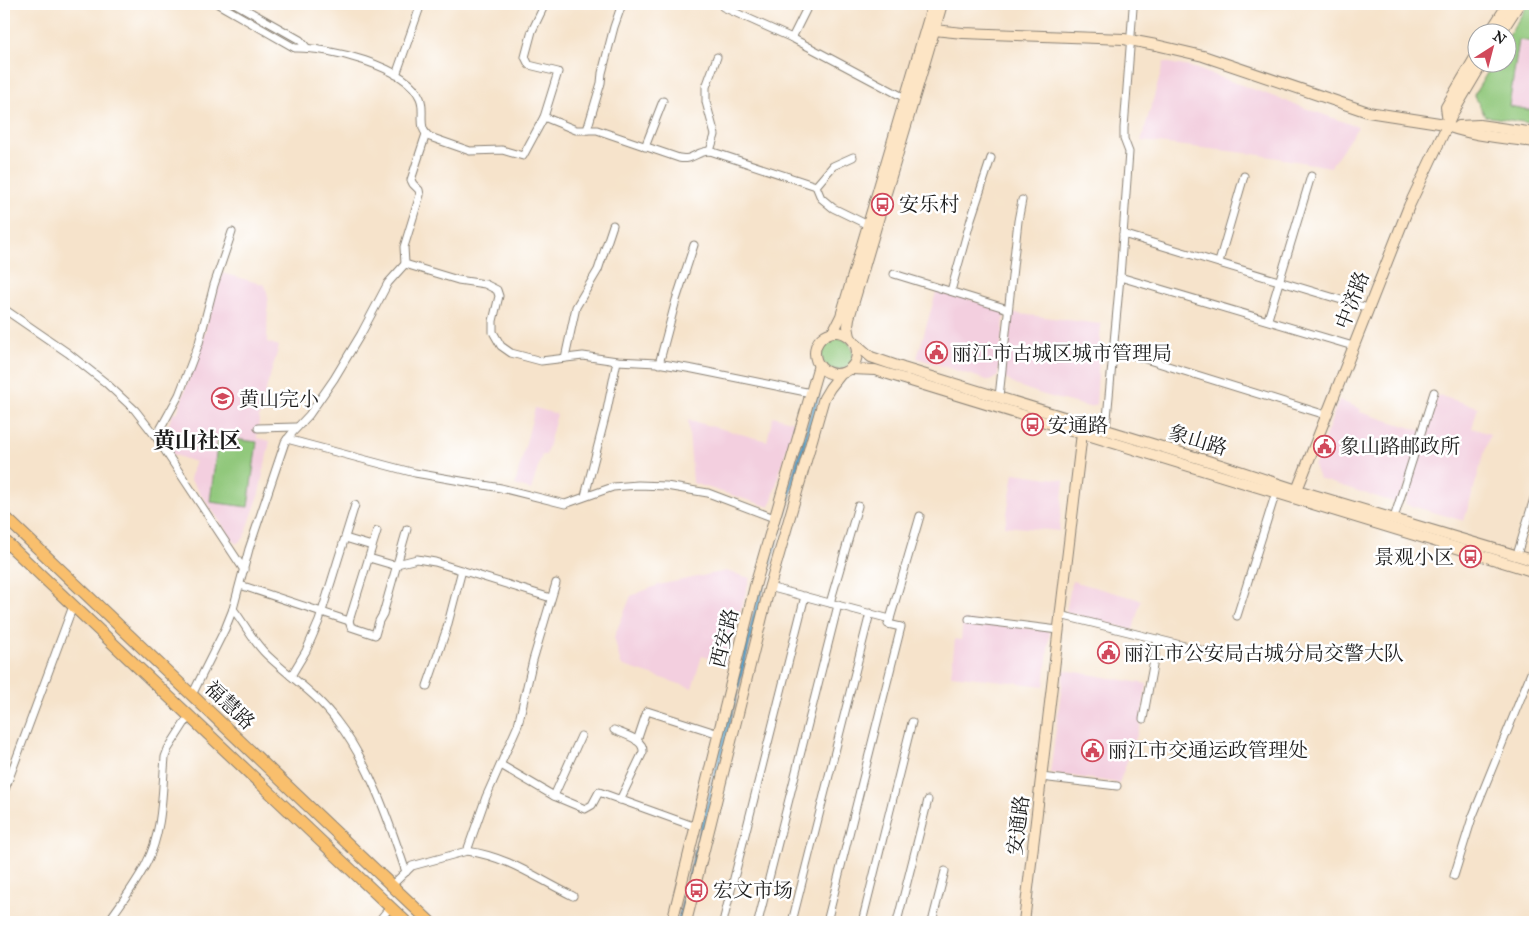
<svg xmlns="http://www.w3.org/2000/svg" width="1539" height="926" font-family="'IM FELL Great Primer','Noto Serif SC',serif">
<rect width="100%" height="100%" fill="#fff"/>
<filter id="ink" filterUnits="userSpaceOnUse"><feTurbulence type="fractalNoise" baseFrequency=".02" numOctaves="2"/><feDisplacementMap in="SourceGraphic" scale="10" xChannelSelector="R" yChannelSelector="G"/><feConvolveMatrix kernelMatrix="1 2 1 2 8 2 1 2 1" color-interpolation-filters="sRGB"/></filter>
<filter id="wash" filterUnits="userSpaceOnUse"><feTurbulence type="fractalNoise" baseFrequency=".0096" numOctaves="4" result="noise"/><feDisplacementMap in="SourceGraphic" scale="20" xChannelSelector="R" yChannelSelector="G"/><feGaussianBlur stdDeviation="1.12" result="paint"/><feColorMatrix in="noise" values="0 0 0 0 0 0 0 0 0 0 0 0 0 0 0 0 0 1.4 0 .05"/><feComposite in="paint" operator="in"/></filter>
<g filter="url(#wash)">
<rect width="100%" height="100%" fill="#f6e3cb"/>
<!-- built -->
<g fill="#f3cfdf">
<path d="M 1519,39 L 1535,42 L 1535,111 L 1509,107 Z"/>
<path d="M 1164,62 L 1194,68 L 1358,127 L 1330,167 L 1254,154 L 1141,141 Z"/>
<path d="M 222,273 L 265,285 L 268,296 L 267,342 L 279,346 L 260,410 L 257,438 L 270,441 L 258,498 L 244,538 L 236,544 L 190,479 L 195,462 L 169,453 L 162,443 L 173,412 L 177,413 L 205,331 L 207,323 Z"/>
<path d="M 937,289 L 1005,310 L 998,376 L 990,381 L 917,358 Z"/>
<path d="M 1012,313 L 1101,324 L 1096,405 L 1089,407 L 1044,395 L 1015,385 L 1006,379 L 1003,375 Z"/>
<path d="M 1437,395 L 1478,407 L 1472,428 L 1490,434 L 1464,521 L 1405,504 Z"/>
<path d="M 1339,400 L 1361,409 L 1360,412 L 1422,431 L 1400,504 L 1319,479 L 1314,466 Z"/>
<path d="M 535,408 L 557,414 L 546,455 L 542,455 L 531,490 L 515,485 Z"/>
<path d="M 773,416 L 794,422 L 770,507 L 693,483 L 688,420 L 767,441 Z"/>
<path d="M 1014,473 L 1064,480 L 1059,531 L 1005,526 Z"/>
<path d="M 1535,518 L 1535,546 L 1528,544 Z"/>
<path d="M 726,571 L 750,578 L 726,663 L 702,656 L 692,688 L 621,665 L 614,637 L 631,596 L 658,585 Z"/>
<path d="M 1072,581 L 1141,600 L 1133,630 L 1066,612 Z"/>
<path d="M 963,620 L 1050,631 L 1044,686 L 951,675 L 955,639 L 961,640 Z"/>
<path d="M 1064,670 L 1147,684 L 1140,727 L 1119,783 L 1050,773 Z"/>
</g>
<!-- green -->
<g fill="#91c87b" stroke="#56724c">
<path d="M 1528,4 L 1535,4 L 1535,42 L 1519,40 L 1509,106 L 1535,111 L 1535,124 L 1485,116 L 1474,95 L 1493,63 L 1506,62 L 1507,39 Z"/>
<circle cx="837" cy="354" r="16"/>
<path d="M 218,437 L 257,442 L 248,507 L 210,502 Z"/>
</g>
<!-- water -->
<path fill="#5eaed9" stroke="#3d657a" d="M 816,393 L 820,394 L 763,591 L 681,922 L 677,922 L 759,590 Z"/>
</g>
<g filter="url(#ink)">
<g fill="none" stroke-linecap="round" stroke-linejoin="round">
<defs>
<g id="street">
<path d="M 218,4 L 295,48 C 327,47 407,66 420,98 C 426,111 416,128 430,137 L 470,151 L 502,150 L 523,156 L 544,117 L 558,72 L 529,65 L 525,57 L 532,31 L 545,4"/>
<path d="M 236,4 L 300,40 L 307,48"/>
<path d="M 723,7 L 792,38 L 905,98"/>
<path d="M 792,38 L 809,4"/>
<path d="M 396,75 L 421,4"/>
<path d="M 544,117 L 576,130 L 597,130 L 679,158 C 693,161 696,151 710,151 L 816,186 L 821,198 L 833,208 L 870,226"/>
<path d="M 587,130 L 601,83 L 602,73 L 614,27 L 622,4"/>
<path d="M 645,147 L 663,101"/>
<path d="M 710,151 L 715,135 L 706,102 L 706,87 L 717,57"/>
<path d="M 816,186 L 833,166 L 853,157"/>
<path d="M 1123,234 L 1368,308"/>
<path d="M 1219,262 L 1244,176"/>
<path d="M 405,264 L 458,280 L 485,284 L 497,290 L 499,296 L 493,321 L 493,332 L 501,346 L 511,353 L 541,361 L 583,356 L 617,361 L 657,363 L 693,369 L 811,393"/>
<path d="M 405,264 L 404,247 L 420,195 L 419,190 L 413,184 L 411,180 L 426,134"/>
<path d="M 894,274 L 1008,309"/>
<path d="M 1120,277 L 1353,346"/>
<path d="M 951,291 L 971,219 L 991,158"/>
<path d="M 4,309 L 68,353 L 106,383 L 135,410 L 156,437 L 244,570"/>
<path d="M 1268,319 L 1311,176"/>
<path d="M 1113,349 L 1326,415"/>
<path d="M 565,358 L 576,307 L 598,270 L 613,225"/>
<path d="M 659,364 L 676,300 L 694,245"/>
<path d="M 999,397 L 1018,221 L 1022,200"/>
<path d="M 258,428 L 297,427"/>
<path d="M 1106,429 L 1120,277 L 1129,152 L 1124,139 L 1124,128 L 1133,8"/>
<path d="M 156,437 L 179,395 L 199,343 L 214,285 L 232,232"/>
<path d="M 287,439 L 415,473 L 501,488 L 565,504 L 613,487 L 638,485 L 666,486 L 708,493 L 774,518"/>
<path d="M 585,496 L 607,410 L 617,361"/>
<path d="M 1394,518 L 1434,392"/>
<path d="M 345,538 L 372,546"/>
<path d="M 1517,555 L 1535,495"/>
<path d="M 369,558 L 393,565 L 417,559 L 435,562 L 551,598"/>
<path d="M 240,585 L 349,621 L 377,531"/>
<path d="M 769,587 L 890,619 L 888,624 L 901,627 L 827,922"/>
<path d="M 830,603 L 858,506"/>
<path d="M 233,609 C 245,624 253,642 267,655 C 290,677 317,694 336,720 C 369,762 389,821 406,872"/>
<path d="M 1060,615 L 1229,657"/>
<path d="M 1237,616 L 1276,492"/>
<path d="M 890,619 L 920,516"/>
<path d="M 969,619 L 1058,630"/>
<path d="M 349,621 L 351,627 L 375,635 L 379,621 L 383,614 L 407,529"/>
<path d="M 291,676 L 306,651 L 319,621 L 355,505"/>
<path d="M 427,686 L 446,631 L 462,570"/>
<path d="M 192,695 L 225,629 L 233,609 L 249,549 L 285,442 L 293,432 L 309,415 L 334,379 L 361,334 L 388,283 L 405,264"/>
<path d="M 1143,719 L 1158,639"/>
<path d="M 614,730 C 625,735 644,739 643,752 L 620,800"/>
<path d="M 637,741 L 647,711 L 719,734"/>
<path d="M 501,765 L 554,796 L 585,809 L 592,805 L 599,792 L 696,827"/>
<path d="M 1041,777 L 1117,786"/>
<path d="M 4,792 L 73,606"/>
<path d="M 554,796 L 581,736"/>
<path d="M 467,851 C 509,857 536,878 573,896"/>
<path d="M 1454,876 L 1472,818 L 1535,663"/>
<path d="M 392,885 L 412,866 L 467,851 L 486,797 L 518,725 L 533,660 L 556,583"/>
<path d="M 108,922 C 121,903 136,884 146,864 C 163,832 162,793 165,757 L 168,749 L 189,716"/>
<path d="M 378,922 L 390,907"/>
<path d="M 723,922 L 805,596"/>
<path d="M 758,922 L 838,605"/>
<path d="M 792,922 L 870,613"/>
<path d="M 862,922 L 912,722"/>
<path d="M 897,922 L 928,800"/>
<path d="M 932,922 L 945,871"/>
</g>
<g id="secondary">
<path d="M 934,30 L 963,33 L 1124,39 L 1156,45 L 1203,56 L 1368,112 L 1439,123 C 1469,136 1504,138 1535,142"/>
<path d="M 1490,32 L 1508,4"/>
<path d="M 1501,32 L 1519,4"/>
<path d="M 1448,123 L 1446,107 L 1476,56"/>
<path d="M 1459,126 L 1479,125 L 1535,133"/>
<circle cx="836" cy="353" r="21"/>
<path d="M 833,332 L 841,316 L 933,4"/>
<path d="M 850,337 L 848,326 L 849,318 L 942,4"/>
<path d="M 856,344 L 871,357 L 903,368 L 1221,465 L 1297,490 L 1535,561"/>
<path d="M 851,369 L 875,370 L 1535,572"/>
<path d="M 1297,490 L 1409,206 L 1454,111 L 1483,62"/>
<path d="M 672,922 L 755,586 L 819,365"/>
<path d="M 686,922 L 769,589 L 824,398 L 830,388 L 841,374"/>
<path d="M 1024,922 L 1082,433"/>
</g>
<g id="primary">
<path d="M 4,516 L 430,922"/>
<path d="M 4,540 L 406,922"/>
</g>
</defs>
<!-- street casing -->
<use href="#street" stroke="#898074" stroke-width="9"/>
<!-- secondary casing -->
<use href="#secondary" stroke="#898074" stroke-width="12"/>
<!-- primary casing -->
<use href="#primary" stroke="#898074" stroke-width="13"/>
<!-- street -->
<use href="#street" stroke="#fff" stroke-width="7"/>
<!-- secondary -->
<use href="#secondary" stroke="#fde5c5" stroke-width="10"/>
<!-- primary -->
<use href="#primary" stroke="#f9bf6d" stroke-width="11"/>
</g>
</g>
<!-- icons -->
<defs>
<symbol id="bus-ring" viewBox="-11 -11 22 22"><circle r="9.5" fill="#fff" stroke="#d1495b" stroke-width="1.5"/><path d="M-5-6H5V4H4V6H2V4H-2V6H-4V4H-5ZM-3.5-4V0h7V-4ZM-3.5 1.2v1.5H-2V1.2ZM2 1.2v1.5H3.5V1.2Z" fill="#d1495b"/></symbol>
<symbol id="civic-ring" viewBox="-11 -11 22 22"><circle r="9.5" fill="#fff" stroke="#d1495b" stroke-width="1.5"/><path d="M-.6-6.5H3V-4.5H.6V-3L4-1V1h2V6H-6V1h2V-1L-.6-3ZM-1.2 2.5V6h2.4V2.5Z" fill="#d1495b"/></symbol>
<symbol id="school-ring" viewBox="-11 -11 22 22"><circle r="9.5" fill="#fff" stroke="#d1495b" stroke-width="1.5"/><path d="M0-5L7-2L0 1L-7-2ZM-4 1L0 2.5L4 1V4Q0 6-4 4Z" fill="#d1495b"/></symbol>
</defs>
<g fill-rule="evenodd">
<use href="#bus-ring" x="870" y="192" width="25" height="25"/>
<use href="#civic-ring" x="924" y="340" width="25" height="25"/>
<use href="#school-ring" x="210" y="386" width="25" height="25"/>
<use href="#bus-ring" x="1020" y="412" width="25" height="25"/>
<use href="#civic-ring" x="1312" y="434" width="25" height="25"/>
<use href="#bus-ring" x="1458" y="544" width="25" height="25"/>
<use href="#civic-ring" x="1096" y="640" width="25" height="25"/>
<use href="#civic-ring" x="1080" y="738" width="25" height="25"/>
<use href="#bus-ring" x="684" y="878" width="25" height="25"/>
</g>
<g text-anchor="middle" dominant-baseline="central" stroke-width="5" stroke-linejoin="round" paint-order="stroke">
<!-- poi labels -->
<g font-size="20" fill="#1c1c1c" stroke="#fff" text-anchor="start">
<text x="899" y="204">安乐村</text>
<text x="952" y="353">丽江市古城区城市管理局</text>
<text x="239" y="399">黄山完小</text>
<text x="1048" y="425">安通路</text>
<text x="1340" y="446">象山路邮政所</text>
<text x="1454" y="557" text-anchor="end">景观小区</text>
<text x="1124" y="653">丽江市公安局古城分局交警大队</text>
<text x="1108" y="750">丽江市交通运政管理处</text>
<text x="713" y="890">宏文市场</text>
</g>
<!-- street labels -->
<g font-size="20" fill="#1c1c1c" stroke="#fff">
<text transform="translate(1352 300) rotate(-69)">中济路</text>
<text transform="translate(1198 440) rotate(17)">象山路</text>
<text transform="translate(724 638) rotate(-76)">西安路</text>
<text transform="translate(230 705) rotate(44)">福慧路</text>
<text transform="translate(1018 825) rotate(-83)">安通路</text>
</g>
<!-- quarter labels -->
<g font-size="22" font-weight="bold" fill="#1c1c1c" stroke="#fff">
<text x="197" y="440">黄山社区</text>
</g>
</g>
<!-- margin -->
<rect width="1539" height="926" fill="none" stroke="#fff" stroke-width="20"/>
<!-- north arrow -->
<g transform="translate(1492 48) rotate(36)"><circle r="24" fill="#ffffff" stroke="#a4a4a4"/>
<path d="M0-4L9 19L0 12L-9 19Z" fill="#d1495b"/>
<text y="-8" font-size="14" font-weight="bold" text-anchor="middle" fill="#1c1c1c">N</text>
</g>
</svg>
